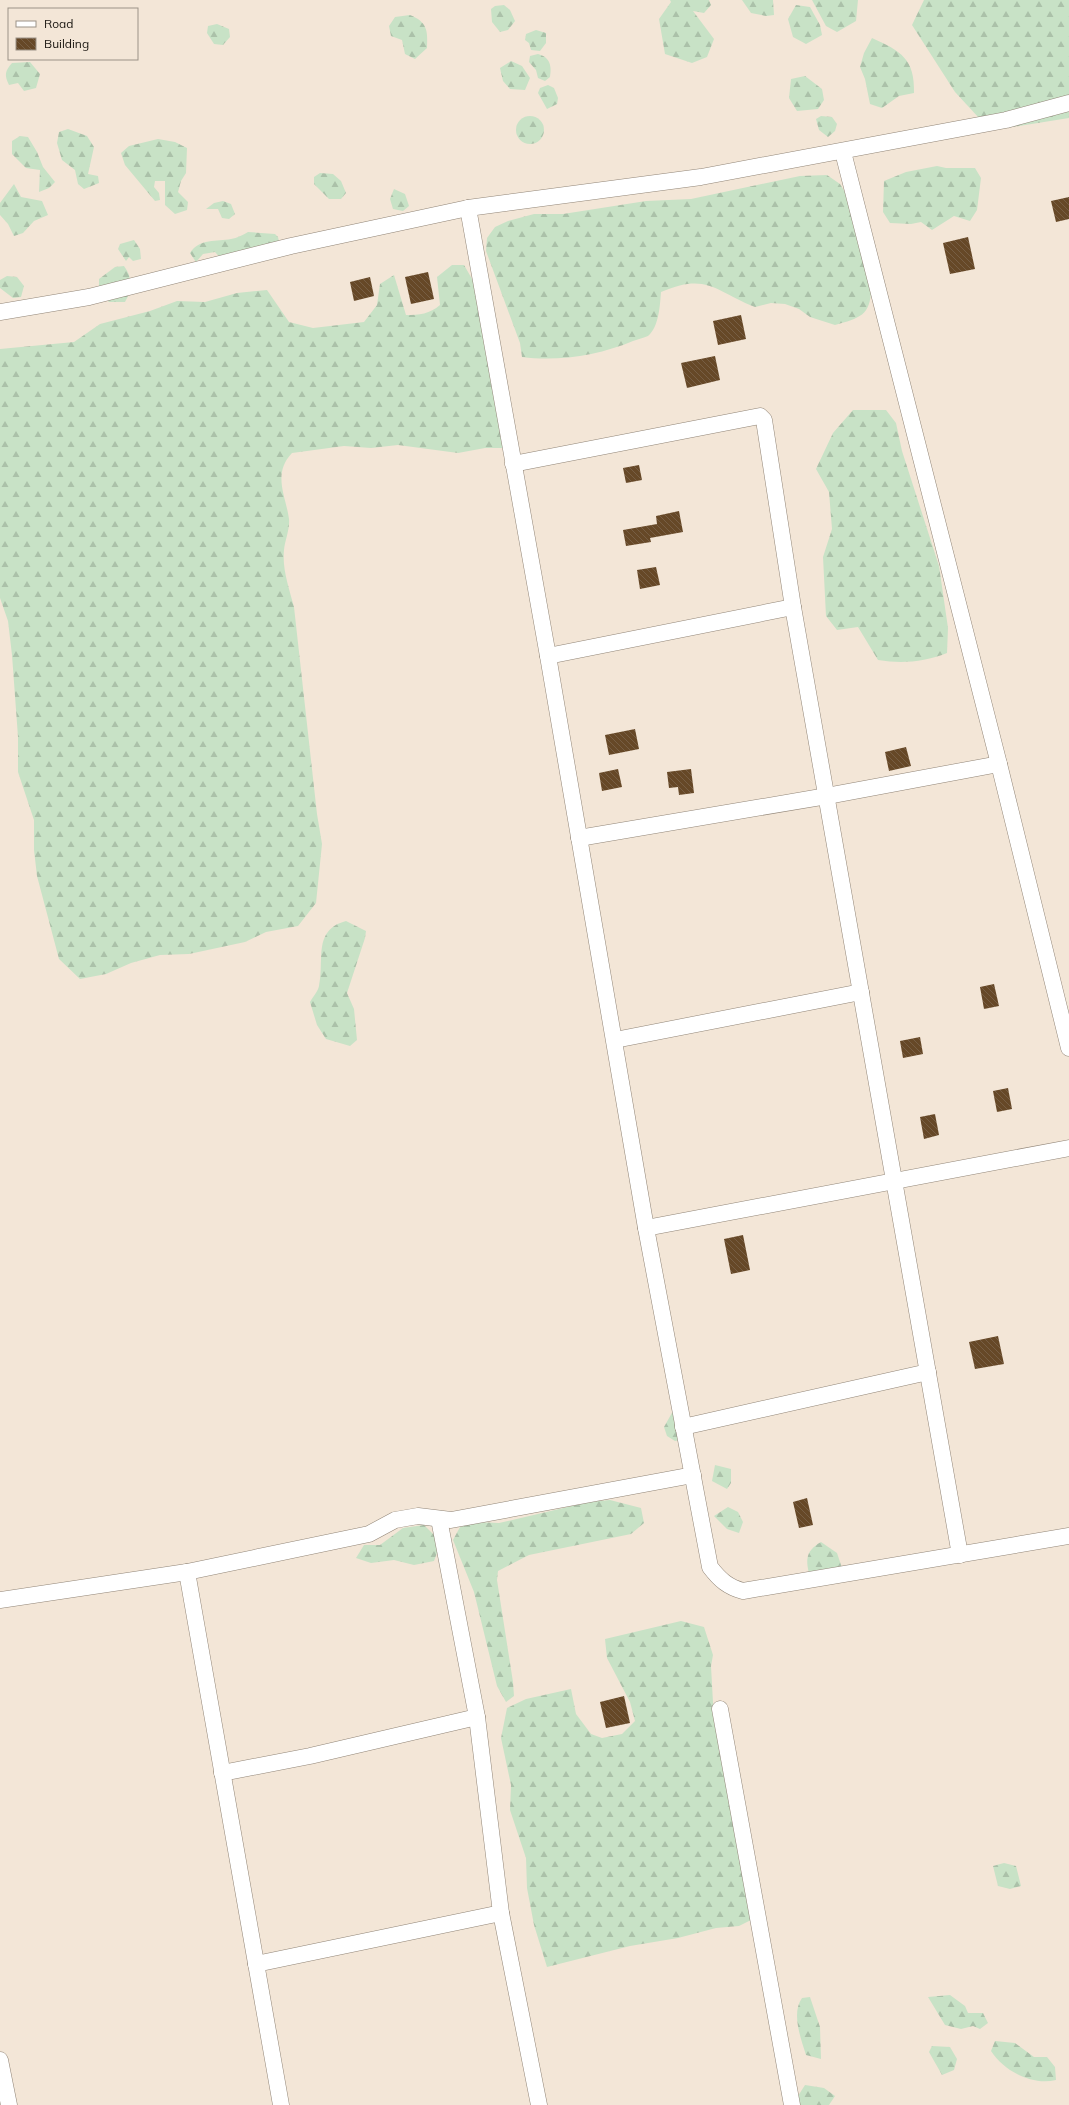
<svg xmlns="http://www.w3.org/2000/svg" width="1069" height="2105" font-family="Mulish,sans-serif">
<defs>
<pattern id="forest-firs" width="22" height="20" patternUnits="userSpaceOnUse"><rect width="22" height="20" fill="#c8e2c6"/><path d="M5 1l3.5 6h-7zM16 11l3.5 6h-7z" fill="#abc1a9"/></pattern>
<pattern id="building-back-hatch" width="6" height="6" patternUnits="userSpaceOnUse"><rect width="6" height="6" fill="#664827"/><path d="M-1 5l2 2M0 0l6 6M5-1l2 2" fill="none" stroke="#775e44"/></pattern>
</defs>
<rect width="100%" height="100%" fill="#f3e6d7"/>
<!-- forest -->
<g fill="url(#forest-firs)">
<path d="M 670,0 L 709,0 L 711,5 L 704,13 L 693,11 L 714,39 L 707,57 L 692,63 L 665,54 L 659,19 L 671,2 Z"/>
<path d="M 742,0 L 773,0 L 774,15 L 766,16 L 751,13 Z"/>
<path d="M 812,0 L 858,0 L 856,21 L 837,32 L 826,26 Z"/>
<path d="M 924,0 L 1069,0 L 1069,118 L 1006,128 L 979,118 L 955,92 L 912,25 Z"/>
<path d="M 504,5 L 510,10 L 515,21 L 508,30 L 500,32 L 492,22 L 491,9 L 495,6 Z"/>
<path d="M 796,5 L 810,7 L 820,25 L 822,35 L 806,44 L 793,37 L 788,19 Z"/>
<path d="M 410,15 C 427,22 428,30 427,48 L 415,59 L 405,54 L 402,40 L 391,36 L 389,26 L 395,17 Z"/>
<path d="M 217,24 L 229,29 L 230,37 L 223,45 L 214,44 L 207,33 L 208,26 Z"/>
<path d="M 536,30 L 546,33 L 546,43 L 540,51 L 531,50 L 529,43 L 525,40 L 526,34 Z"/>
<path d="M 872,38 C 901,51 915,59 914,93 L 899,96 L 882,108 L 870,104 L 865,79 L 860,67 L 864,53 Z"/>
<path d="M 538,54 C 550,57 552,66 550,77 L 545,81 L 538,78 L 536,70 L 529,62 L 530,56 Z"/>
<path d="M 511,61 L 522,66 L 530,78 L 525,90 L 510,89 L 503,81 L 500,68 Z"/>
<path d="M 30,62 L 40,74 L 36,88 L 24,91 L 18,83 L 9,85 C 4,75 5,71 12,63 Z"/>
<path d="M 805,76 L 822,89 L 824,100 L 818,109 L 797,111 L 789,98 L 791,79 Z"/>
<path d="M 548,85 L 554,88 L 558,98 L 557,104 L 547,109 L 538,93 L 540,88 Z"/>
<path d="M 821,116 L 832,117 L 837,124 L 835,131 L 828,137 L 819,130 L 816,119 Z"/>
<circle cx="530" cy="130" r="14"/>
<path d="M 68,129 L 87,136 L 94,147 L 88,174 L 98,176 L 99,183 L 84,189 L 78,184 L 75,170 L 62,160 L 57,143 L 59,132 Z"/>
<path d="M 20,136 L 28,137 L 37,152 L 43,167 L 55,182 L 49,188 L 39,192 L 40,170 L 26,168 L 12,154 L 12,141 Z"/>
<path d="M 158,139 L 175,142 L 187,148 L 186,173 L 181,181 L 178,192 L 188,202 L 187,210 L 175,214 L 165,205 L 165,181 L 155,181 L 154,187 L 159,193 L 160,200 L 155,201 L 125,165 L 121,153 L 129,146 Z"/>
<path d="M 937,166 L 946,168 L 975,168 L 981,178 L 977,210 L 970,221 L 954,216 L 932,230 L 921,222 L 911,224 L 890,223 L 883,212 L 884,181 L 906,172 Z"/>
<path d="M 320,173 L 333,174 L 341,181 L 346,193 L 341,199 L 329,199 L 314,184 L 314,177 Z"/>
<path d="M 827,175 L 840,184 L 848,197 L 871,288 C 871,316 859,318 835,325 L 810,317 L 799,309 L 785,304 L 771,303 L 755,307 C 715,291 707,272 661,292 C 660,305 659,327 648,336 C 644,338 638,339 633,341 C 600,355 558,362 522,357 L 520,343 L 486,251 L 487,238 L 495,227 L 508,221 L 534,214 L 563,214 L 646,201 L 691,199 L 800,176 Z"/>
<path d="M 14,184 L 21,197 L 42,201 L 48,215 L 34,221 L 23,233 L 14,236 L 8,224 L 0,215 L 0,203 Z"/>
<path d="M 394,189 L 405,194 L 409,206 L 403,211 L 393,209 L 390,199 Z"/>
<path d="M 223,201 L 231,204 L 235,214 L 229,219 L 222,218 L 218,209 L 206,209 L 214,203 Z"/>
<path d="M 248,232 L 275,234 L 278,237 L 280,246 L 224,262 L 215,252 L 203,254 L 196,262 L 190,253 C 199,238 217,242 231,239 C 237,238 243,235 248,232 Z"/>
<path d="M 134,240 L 140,249 L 141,259 L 133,261 L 129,257 L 126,261 L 118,249 L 120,244 Z"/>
<path d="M 452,265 L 464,265 L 479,291 L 503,448 L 485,448 L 458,453 L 398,445 L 371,448 L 344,446 L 292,453 C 272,474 286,496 289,519 C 290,529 285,540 284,550 C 282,569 289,588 294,607 L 317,814 L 322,844 L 316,903 L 298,926 L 266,932 L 245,942 L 189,954 L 160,955 L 131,963 L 106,974 L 80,979 L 59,959 L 37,876 L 34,850 L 34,820 L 18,772 L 18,737 L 12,655 L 8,621 L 0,598 L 0,349 L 74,342 L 100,324 L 150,311 L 177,301 L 205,302 L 237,293 L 267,290 L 289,322 L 313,328 L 364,322 L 377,305 L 380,284 L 394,275 L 406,315 C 419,315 430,314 440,305 L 437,277 Z"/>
<path d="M 124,266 C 133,278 132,290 125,302 L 109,302 L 99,292 L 99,279 L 115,267 Z"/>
<path d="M 7,276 L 17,277 L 24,286 L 21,297 L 13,298 L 0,288 L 0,280 Z"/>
<path d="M 853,410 L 886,410 L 896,423 L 902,451 L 939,566 L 948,628 L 947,653 C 924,662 902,664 878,660 L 858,627 L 837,630 L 826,616 L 823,557 L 832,529 L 829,492 L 816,469 L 833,433 Z"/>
<path d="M 346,921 L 366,931 L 365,938 L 347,993 L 354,1009 L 357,1040 L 350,1046 L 326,1039 L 317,1025 L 310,1002 C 313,997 318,991 319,986 C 325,961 312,930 346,921 Z"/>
<path d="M 673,1411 L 685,1439 L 675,1441 L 667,1436 L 664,1427 Z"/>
<path d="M 715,1465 L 731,1469 L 731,1483 L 727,1489 L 712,1481 Z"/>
<path d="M 610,1500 L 641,1508 L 644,1523 L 631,1534 L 529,1555 L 498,1571 L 497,1580 L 513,1682 L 514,1696 L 506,1702 L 497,1686 L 474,1592 L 453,1540 L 460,1527 L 477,1522 L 499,1523 L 589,1502 Z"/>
<path d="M 728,1507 L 738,1512 L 743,1522 L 739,1533 L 727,1529 L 714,1516 Z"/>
<path d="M 424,1525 L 441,1542 L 434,1561 L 414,1565 L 394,1560 L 371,1563 L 356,1558 L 364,1545 L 380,1545 L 403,1528 Z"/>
<path d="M 821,1542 L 837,1553 L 842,1568 L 810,1578 C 806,1561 804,1552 821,1542 Z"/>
<path d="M 681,1621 L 704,1627 L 713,1655 L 711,1666 L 714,1721 L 755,1918 L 739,1926 L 716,1928 L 678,1938 L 630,1946 L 547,1967 L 534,1925 L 527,1888 L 526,1858 L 510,1810 L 511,1785 L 501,1738 L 507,1708 L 526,1699 L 571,1689 L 576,1714 L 591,1734 L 602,1738 L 622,1734 L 635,1721 L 630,1702 L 607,1658 L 605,1639 Z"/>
<path d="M 1004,1863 L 1016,1866 L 1021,1886 L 1010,1889 L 998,1886 L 993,1866 Z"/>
<path d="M 950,1995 L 965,2006 L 968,2013 L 983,2013 L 988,2023 L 980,2029 L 973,2026 L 961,2029 L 945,2025 L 928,1997 Z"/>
<path d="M 810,1997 L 820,2027 L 821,2059 L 806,2055 C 801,2039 791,2013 802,1998 Z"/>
<path d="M 995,2041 L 1015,2043 L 1034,2057 L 1047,2057 L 1055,2067 L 1056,2080 C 1032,2086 1004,2071 991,2051 Z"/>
<path d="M 932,2046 L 950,2047 L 957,2059 L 954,2070 L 942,2075 L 929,2052 Z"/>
<path d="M 805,2085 L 824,2088 L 835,2096 L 829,2105 L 800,2105 L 798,2096 Z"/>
</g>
<!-- building -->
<g fill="url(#building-back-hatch)">
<path d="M 1069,197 L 1069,219 L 1056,222 L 1051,201 Z"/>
<path d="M 968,237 L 975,269 L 950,274 L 943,243 Z"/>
<path d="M 428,272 L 434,299 L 411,304 L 405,277 Z"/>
<path d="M 370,277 L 374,296 L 354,301 L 350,282 Z"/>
<path d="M 741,315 L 746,339 L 718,345 L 713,321 Z"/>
<path d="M 715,356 L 720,380 L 687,388 L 681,363 Z"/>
<path d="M 639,465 L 642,480 L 626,483 L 623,468 Z"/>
<path d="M 679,511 L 683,532 L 650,538 L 651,542 L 626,546 L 623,530 L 657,524 L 656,516 Z"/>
<path d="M 656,567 L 660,585 L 640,589 L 637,570 Z"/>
<path d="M 635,729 L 639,749 L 609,755 L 605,735 Z"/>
<path d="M 906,747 L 911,766 L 889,771 L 885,752 Z"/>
<path d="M 618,769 L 622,787 L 602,791 L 599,773 Z"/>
<path d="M 691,769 L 694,793 L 679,795 L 678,787 L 669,788 L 667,772 Z"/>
<path d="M 994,984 L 999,1006 L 984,1009 L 980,987 Z"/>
<path d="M 920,1037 L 923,1054 L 903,1058 L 900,1041 Z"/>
<path d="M 1008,1088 L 1012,1109 L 997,1112 L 993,1091 Z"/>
<path d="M 935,1114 L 939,1135 L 924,1139 L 920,1117 Z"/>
<path d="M 743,1235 L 750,1270 L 731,1274 L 724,1239 Z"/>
<path d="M 998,1336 L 1004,1364 L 975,1369 L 969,1342 Z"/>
<path d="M 807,1498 L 813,1525 L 799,1528 L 793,1502 Z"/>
<path d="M 624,1696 L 630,1723 L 606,1728 L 600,1702 Z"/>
</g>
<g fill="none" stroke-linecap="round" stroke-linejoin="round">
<defs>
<g id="street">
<path d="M 843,152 L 999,764 L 1069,1048"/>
<path d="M 468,208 L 548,656 L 646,1228 L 710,1567 C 720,1580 728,1587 743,1591 L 1069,1536"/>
<path d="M 0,312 L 89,297 L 291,246 L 468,208 L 701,177 L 1006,120 L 1069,103"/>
<path d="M 513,464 L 760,416 L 764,420 L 793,607 L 960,1555"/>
<path d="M 548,656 L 793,607"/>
<path d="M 579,838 L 827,796 L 999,764"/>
<path d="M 615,1040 L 861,992"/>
<path d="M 646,1228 L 1069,1148"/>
<path d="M 683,1427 L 928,1372"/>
<path d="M 439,1519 L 477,1717 L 501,1913 L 539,2105"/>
<path d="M 187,1572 L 281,2105"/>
<path d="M 0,1600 L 187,1572 L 369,1534 L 395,1520 L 418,1516 L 451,1520 L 693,1475"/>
<path d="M 720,1709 L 792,2105"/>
<path d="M 222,1773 L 310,1756 L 477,1717"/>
<path d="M 256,1964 L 501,1913"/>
<path d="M 0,2060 L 9,2105"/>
</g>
</defs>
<!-- street casing -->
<use href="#street" stroke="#918577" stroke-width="17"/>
<!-- street -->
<use href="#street" stroke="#fff" stroke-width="16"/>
</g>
<!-- legend -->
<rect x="8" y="8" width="130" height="52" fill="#f3e6d7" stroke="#9b9287"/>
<rect x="16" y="21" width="20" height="6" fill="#ffffff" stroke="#9b9287"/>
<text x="44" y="28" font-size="12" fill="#18140f">Road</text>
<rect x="16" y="38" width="20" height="12" fill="url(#building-back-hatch)" stroke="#9b9287"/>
<text x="44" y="48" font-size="12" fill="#18140f">Building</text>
</svg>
